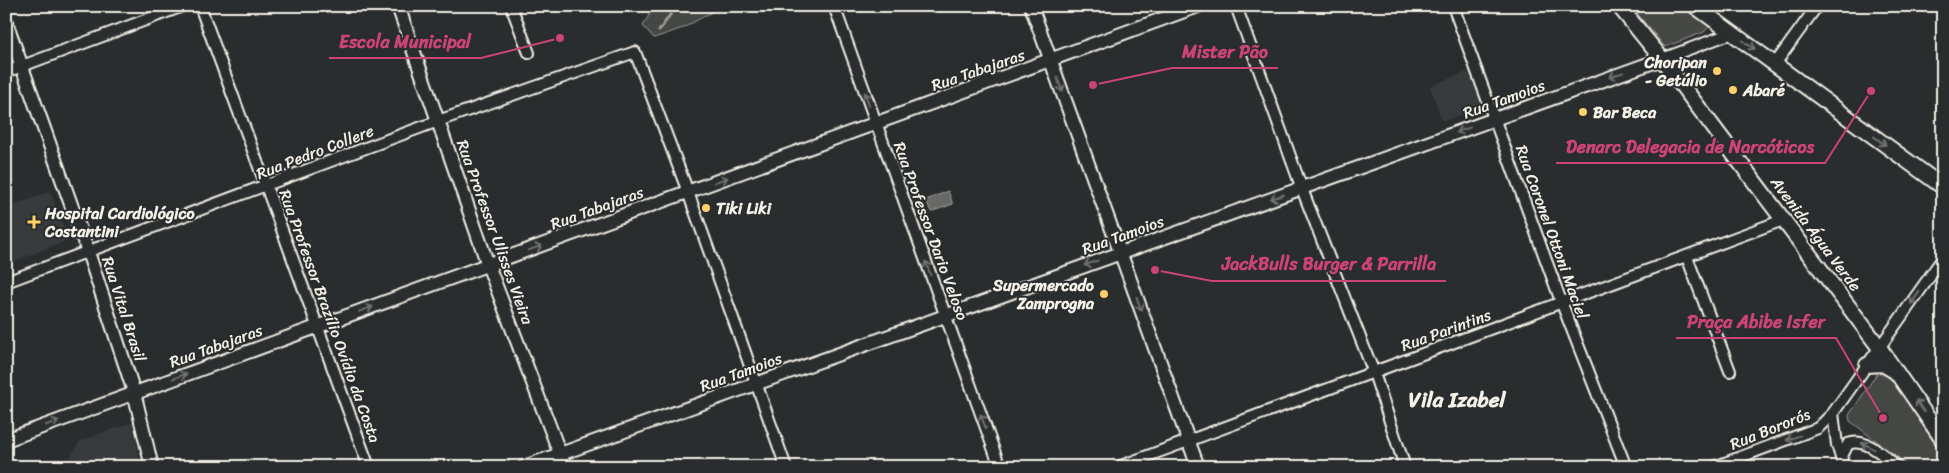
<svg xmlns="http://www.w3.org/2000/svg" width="1949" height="473" font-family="Sriracha,sans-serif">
<rect width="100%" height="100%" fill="#2a2d2e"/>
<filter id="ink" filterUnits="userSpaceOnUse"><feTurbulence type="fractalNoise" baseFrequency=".02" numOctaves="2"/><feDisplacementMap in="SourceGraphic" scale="10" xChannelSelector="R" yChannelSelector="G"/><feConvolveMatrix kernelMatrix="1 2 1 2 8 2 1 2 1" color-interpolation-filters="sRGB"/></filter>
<g filter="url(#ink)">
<!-- built -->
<g fill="#373a3a">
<path d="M 1474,69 L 1489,107 L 1442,121 L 1430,86 Z"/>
<path d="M 50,191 L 67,235 L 66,241 L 6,265 L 6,209 Z"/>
<path d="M 133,422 L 141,467 L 64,467 L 80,441 Z"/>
</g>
<!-- green -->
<g fill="#444645" stroke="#9c9c96">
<path d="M 654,6 L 718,6 L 719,8 L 683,28 L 654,38 L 643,26 Z"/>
<path d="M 1631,6 L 1690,6 L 1708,19 L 1709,27 L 1704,32 L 1665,47 Z"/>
<path d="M 1884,371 L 1888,373 L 1943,456 L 1943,467 L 1911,467 L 1850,421 L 1849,415 L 1878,372 Z"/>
</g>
<!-- water -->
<path fill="#676866" stroke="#9f9f9a" d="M 948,191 L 953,204 L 931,212 L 926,200 Z"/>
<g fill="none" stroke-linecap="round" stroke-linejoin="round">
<!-- stream -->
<path stroke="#9f9f9a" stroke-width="3" d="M 659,31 L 676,6"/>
<defs>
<g id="minor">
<path d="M 200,6 L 369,467"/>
<path d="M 511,6 L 529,53"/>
<path d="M 834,6 L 1000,467"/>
<path d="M 1236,6 L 1302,189 L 1374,373 L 1405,467"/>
<path d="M 1453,6 L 1562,304 L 1626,467"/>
<path d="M 1662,59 L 1732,33"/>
<path d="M 1775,64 L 1817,6"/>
<path d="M 6,72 L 183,6"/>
<path d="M 1687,257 L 1730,371"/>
<path d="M 6,282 L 438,121 L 635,52 L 688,192 L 786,467"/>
<path d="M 1833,413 L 1837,445 L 1844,467"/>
<path d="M 1841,458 L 1848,444 C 1866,437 1884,456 1898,467"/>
<path d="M 1118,467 L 1783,220"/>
<path d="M 1714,467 L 1818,428 L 1833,413 L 1943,258"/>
</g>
<g id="tertiary">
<path d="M 398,6 L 488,265 L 565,467"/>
<path d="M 1031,6 L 1198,467"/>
<path d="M 6,22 L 88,252 L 134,392 L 152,467"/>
<path d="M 6,440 L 1198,6"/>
<path d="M 524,467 L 1662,59"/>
</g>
<g id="secondary">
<path d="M 1619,6 L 1662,59 L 1879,347 L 1943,440"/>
<path d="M 1695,6 L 1943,187"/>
<path d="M 1867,365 L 1883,364 L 1896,372"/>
</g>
</defs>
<!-- minor casing -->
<use href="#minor" stroke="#f4f1e8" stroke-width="14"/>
<!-- tertiary casing -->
<use href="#tertiary" stroke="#f4f1e8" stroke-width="16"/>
<!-- secondary casing -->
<use href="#secondary" stroke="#f4f1e8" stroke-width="18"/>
<!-- minor -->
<use href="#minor" stroke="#2a2d2e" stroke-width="10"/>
<!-- tertiary -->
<use href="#tertiary" stroke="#2a2d2e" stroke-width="12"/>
<!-- secondary -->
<use href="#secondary" stroke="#2a2d2e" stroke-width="14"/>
</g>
<!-- one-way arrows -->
<defs><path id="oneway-shaft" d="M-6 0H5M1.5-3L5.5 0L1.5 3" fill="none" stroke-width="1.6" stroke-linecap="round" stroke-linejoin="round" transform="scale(1.25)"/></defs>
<g stroke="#71726f">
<use href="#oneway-shaft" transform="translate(1749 45) rotate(36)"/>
<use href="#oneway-shaft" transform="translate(1616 75) rotate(160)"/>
<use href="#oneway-shaft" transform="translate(1060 85) rotate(70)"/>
<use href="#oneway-shaft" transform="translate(867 99) rotate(-110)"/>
<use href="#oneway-shaft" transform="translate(1463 130) rotate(160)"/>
<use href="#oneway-shaft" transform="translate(1880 141) rotate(36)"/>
<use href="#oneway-shaft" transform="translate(721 180) rotate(-20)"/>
<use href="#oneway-shaft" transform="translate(1277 197) rotate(161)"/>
<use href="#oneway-shaft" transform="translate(535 248) rotate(-20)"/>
<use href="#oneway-shaft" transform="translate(1091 263) rotate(160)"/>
<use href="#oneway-shaft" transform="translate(928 268) rotate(-110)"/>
<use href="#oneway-shaft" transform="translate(1915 298) rotate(125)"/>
<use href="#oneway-shaft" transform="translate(1139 304) rotate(70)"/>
<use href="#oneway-shaft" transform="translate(366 309) rotate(-20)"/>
<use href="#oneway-shaft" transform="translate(180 376) rotate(-20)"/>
<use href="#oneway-shaft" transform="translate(1920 406) rotate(-124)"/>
<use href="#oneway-shaft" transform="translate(983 421) rotate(-110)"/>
<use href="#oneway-shaft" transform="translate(52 423) rotate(-20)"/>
<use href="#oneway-shaft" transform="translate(1793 438) rotate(160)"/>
<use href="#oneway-shaft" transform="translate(1868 446) rotate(-153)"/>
</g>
</g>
<!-- markers -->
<g fill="#ffd166" stroke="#2a2d2e" stroke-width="2">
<circle cx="1717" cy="71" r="5"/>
<circle cx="1733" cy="90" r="5"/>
<circle cx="1583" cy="112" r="5"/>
<circle cx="706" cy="208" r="5"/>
<path d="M31.5 214.5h5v5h5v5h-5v5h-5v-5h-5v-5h5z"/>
<circle cx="1104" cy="294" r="5"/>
</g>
<g text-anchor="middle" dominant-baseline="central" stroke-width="4" stroke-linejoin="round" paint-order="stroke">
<!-- poi labels -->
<g font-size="16" font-weight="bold" fill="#f4f1e8" stroke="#2a2d2e" text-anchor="start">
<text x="1707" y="62" text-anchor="end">Choripan<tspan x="1707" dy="18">- Getúlio</tspan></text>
<text x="1743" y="90">Abaré</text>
<text x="1593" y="112">Bar Beca</text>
<text x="716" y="208">Tiki Liki</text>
<text x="45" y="213">Hospital Cardiológico<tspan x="45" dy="18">Costantini</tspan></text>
<text x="1094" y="285" text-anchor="end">Supermercado<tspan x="1094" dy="18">Zamprogna</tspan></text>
</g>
<!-- street labels -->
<g font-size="16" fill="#f4f1e8" stroke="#2a2d2e">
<text transform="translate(978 70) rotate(-19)">Rua Tabajaras</text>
<text transform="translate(1504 99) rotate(-20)">Rua Tamoios</text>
<text transform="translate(315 152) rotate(-21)">Rua Pedro Collere</text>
<text transform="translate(597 208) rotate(-20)">Rua Tabajaras</text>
<text transform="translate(931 231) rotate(70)">Rua Professor Dario Veloso</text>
<text transform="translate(495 232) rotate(70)">Rua Professor Ulisses Vieira</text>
<text transform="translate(1552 232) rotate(70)">Rua Coronel Ottoni Maciel</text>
<text transform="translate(1816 234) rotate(53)">Avenida Água Verde</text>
<text transform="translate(1123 235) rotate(-20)">Rua Tamoios</text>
<text transform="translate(124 309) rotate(72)">Rua Vital Brasil</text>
<text transform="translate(330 316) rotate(70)">Rua Professor Brazílio Ovídio da Costa</text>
<text transform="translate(1446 330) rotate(-20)">Rua Parintins</text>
<text transform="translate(216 346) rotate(-20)">Rua Tabajaras</text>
<text transform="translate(741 372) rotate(-20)">Rua Tamoios</text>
<text transform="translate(1770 429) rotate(-22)">Rua Bororós</text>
</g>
<!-- district labels -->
<g font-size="21" font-weight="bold" fill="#f4f1e8" stroke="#2a2d2e">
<text x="1457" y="400">Vila Izabel</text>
</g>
</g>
<!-- callouts -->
<path fill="none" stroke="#cc4377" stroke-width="2" d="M560 38L481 58H329M1093 85L1172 68H1278M1871 91L1825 163H1556M1155 270L1212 281H1446M1883 418L1836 338H1676"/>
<g fill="#cc4377" stroke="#2a2d2e" stroke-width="2">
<circle cx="560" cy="38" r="5"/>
<circle cx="1093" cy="85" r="5"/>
<circle cx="1871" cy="91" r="5"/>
<circle cx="1155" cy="270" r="5"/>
<circle cx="1883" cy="418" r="5"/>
</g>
<g font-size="18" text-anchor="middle" font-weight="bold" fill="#cc4377" stroke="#2a2d2e" stroke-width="4" stroke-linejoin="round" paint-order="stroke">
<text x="405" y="48">Escola Municipal</text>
<text x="1225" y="58">Mister Pão</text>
<text x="1690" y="153">Denarc Delegacia de Narcóticos</text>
<text x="1329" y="270">JackBulls Burger &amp; Parrilla</text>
<text x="1756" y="328">Praça Abibe Isfer</text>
</g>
<!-- margin -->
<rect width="1949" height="473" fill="none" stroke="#2a2d2e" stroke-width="25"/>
<rect x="12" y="12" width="1924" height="448" fill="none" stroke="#f4f1e8" stroke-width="2" filter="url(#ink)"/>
</svg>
